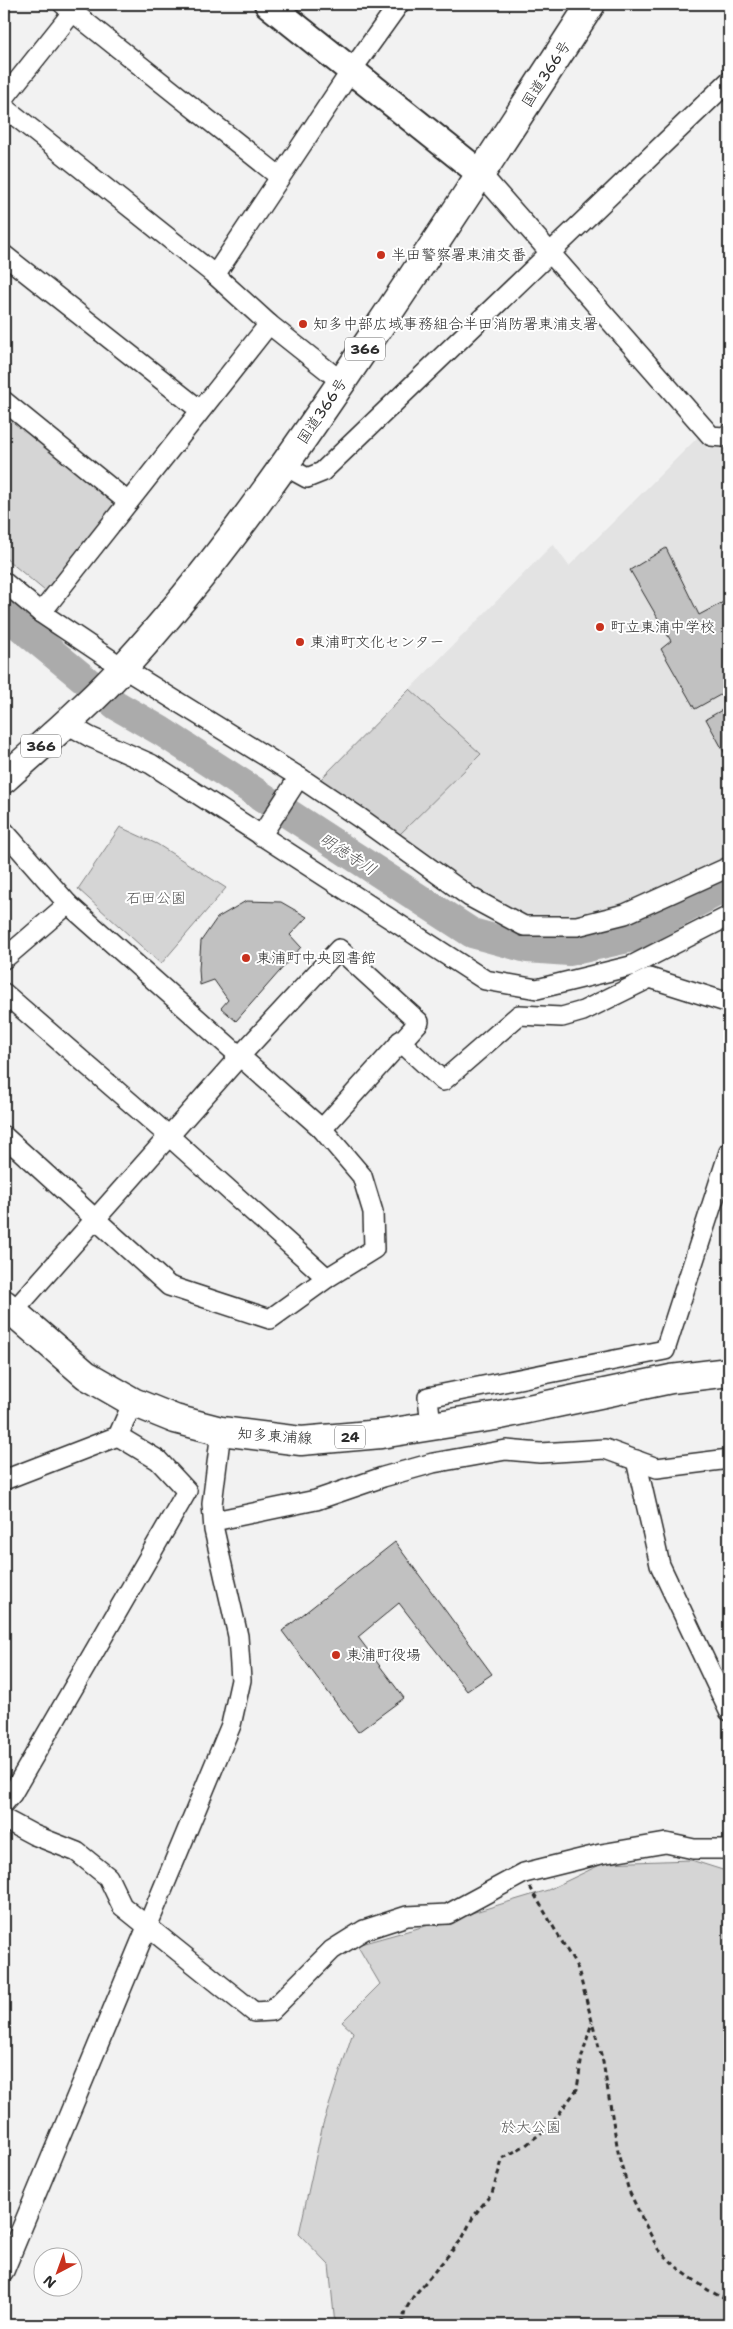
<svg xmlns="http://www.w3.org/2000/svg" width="733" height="2329" font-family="'Shantell Sans','Klee One',sans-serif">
<rect width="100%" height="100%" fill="#f2f2f2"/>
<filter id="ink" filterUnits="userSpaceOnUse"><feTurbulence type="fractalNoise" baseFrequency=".02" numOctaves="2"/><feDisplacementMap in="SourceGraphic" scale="10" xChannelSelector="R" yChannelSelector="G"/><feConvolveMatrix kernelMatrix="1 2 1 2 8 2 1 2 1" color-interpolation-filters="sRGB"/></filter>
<g filter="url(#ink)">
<!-- built -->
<path fill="#e3e3e3" d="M 698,437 L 708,449 L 729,439 L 729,867 L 625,914 L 524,926 L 313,787 L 553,544 L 569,566 Z"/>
<!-- green -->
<g fill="#d5d5d5" stroke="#808080">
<path d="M 4,412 L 115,505 L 45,591 L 4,557 Z"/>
<path d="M 410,689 L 481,754 L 393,841 L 313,787 Z"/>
<path d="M 120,827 L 157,844 L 226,888 L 161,964 L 78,889 Z"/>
<path d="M 691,1860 L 729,1872 L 729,2325 L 335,2325 L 329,2265 L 299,2234 L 323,2124 L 353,2032 L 342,2022 L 380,1984 L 357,1945 L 465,1915 L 548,1890 L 604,1863 Z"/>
</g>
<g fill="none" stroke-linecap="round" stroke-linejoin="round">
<!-- river -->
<path stroke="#ababab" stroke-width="30" d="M 4,613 L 116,705 L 161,731 L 472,933 L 527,948 L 569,951 L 632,937 L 729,885"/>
</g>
<!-- building -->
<g fill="#c1c1c1" stroke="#2b2b2b">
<path d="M 666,548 L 699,615 L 729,599 L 729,690 L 695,709 L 661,649 L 671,641 L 630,570 Z"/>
<path d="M 729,706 L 729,761 L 706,719 Z"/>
<path d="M 246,901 L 281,902 L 307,917 L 290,935 L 301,947 L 236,1021 L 221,1008 L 228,1000 L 214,980 L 200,985 L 199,969 L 201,941 L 217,918 Z"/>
<path d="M 395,1542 L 492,1674 L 467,1691 L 399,1603 L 358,1637 L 404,1698 L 358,1732 L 282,1631 Z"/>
</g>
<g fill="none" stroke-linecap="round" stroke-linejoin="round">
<defs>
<g id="street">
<path d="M 63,4 L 280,177"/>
<path d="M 4,98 L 79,4"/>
<path d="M 4,107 L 215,275 L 269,324 L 342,382"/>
<path d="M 481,174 L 711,436 L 723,437 L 729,434"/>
<path d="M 4,255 L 200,410"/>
<path d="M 215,275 L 351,71 L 399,4"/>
<path d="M 4,401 L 128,502"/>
<path d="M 285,466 L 307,478 L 322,472 L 729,81"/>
<path d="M 4,582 L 41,613 L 123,668 L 299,777 L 360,818 L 470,897 L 524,926 L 577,926 L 625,914 L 729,867"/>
<path d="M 41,613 L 269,324"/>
<path d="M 67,724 L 90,737 L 151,764 L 485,980 L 537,989 L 631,966 L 729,916"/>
<path d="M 4,831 L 68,904 L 322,1129 L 362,1176 L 373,1212 L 374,1249 L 327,1278 L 270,1319 L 169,1286 L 4,1136"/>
<path d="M 261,836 L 299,777"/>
<path d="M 4,959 L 68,904"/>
<path d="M 4,993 L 170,1137 L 327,1278"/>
<path d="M 400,1041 L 443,1081 L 519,1015 L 562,1017 L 583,1011 L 650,978 L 729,1003"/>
<path d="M 13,1312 L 239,1057 L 339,949 L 419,1022 L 322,1129"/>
<path d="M 431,1426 L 428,1397 L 665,1350 L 729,1152"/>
<path d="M 636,1460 L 660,1565 L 729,1711"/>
<path d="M 4,1480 L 118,1436 L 133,1402"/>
<path d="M 214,1521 L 316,1500 L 383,1477 L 433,1463 L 506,1450 L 540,1453 L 605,1449 L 657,1468 L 729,1459"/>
<path d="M 4,1803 L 12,1794 L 187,1491 L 158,1460 L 118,1436"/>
<path d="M 4,1819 L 34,1835 L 77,1852 L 108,1877 L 122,1906 L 254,2012 L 271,2011 L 332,1950 L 364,1930 L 407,1916 L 448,1914 L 524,1873 L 601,1854 L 666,1843 L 694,1849 L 729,1849"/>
<path d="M 4,2271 L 231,1725 L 241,1680 L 238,1636 L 214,1530 L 212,1504 L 221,1431"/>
</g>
<path id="secondary" d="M 268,4 L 481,174"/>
<path id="primary" d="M 4,1304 L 86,1375 L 133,1402 L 175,1419 L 221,1431 L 301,1441 L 381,1434 L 495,1416 L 671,1379 L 729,1372"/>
<path id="highway" d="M 4,779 C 44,743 86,708 122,669 C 212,571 288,462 362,352 C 440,237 516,120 591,4"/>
</defs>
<!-- street casing -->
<use href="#street" stroke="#2b2b2b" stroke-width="22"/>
<!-- secondary casing -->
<use href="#secondary" stroke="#2b2b2b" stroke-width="30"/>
<!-- primary casing -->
<use href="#primary" stroke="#2b2b2b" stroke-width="31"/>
<!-- highway casing -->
<use href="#highway" stroke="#2b2b2b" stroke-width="31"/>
<!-- path -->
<g stroke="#2b2b2b" stroke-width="3" stroke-dasharray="5 4" stroke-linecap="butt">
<path d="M 530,1887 L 578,1969 L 603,2062 L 619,2157 L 629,2191 L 642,2218 L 658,2249 L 680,2270 L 708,2290 L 729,2301"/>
<path d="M 402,2325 L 405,2311 L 413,2297 L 462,2239 L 473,2217 L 492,2193 L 503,2158 L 526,2145 L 551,2125 L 577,2089 L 582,2056 L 592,2022"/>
</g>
<!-- street -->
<use href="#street" stroke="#fff" stroke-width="19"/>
<!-- secondary -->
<use href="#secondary" stroke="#fff" stroke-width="26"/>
<!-- primary -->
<use href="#primary" stroke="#fff" stroke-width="28"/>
<!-- highway -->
<use href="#highway" stroke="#fff" stroke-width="28"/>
</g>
</g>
<!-- markers -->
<g fill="#c8321e" stroke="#fff" stroke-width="2">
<circle cx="381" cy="255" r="5"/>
<circle cx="303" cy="324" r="5"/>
<circle cx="600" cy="627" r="5"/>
<circle cx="300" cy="642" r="5"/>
<circle cx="246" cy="958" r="5"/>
<circle cx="336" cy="1655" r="5"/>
</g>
<g text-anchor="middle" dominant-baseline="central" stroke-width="4" stroke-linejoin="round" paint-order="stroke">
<!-- shield labels -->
<g fill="#fff" stroke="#6b6b6b" stroke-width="1">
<rect x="345" y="337.5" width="40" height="23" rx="4"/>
<rect x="21" y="734.5" width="40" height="23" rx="4"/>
<rect x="335" y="1425.5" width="30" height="23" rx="4"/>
</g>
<g font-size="14" font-weight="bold" fill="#2b2b2b">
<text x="365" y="349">366</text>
<text x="41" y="746">366</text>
<text x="350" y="1437">24</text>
</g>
<!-- street labels -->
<g font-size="15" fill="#2b2b2b" stroke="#fff">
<text transform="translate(546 74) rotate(-57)">国道366号</text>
<text transform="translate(322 411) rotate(-56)">国道366号</text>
<text transform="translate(275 1436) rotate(4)">知多東浦線</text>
</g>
<!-- poi labels -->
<g font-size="15" fill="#2b2b2b" stroke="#fff" text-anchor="start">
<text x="391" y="255">半田警察署東浦交番</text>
<text x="313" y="324">知多中部広域事務組合半田消防署東浦支署</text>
<text x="610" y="627">町立東浦中学校</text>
<text x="310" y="642">東浦町文化センター</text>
<text x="256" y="958">東浦町中央図書館</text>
<text x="346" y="1655">東浦町役場</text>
</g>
<!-- park labels -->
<g font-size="15" fill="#565656" stroke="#fff">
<text x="156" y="898">石田公園</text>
<text x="531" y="2127">於大公園</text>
</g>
<!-- water labels -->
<g font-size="16" font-style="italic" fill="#585858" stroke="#fff">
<text transform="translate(348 854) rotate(33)">明徳寺川</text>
</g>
</g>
<!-- margin -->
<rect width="733" height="2329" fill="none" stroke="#fff" stroke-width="20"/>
<rect x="10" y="10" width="713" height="2309" fill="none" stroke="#2b2b2b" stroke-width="2" filter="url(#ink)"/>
<!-- north arrow -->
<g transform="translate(58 2272) rotate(221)"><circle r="24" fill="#ffffff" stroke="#aaaaaa"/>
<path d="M0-4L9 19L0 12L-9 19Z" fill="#c8321e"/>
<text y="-8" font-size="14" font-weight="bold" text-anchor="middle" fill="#2b2b2b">N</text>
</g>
</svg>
